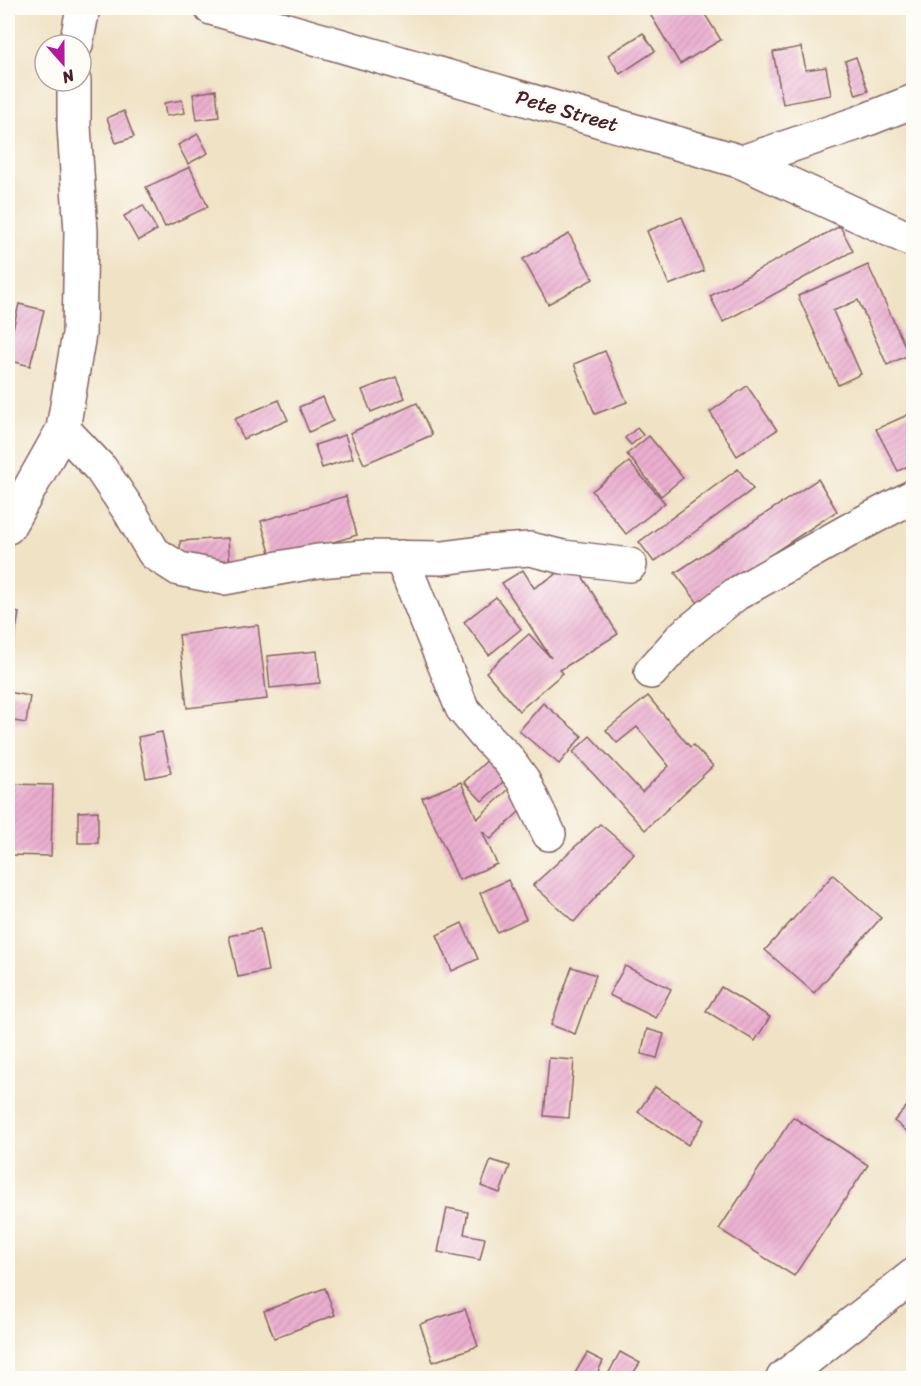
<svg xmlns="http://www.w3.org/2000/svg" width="921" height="1386" font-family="Sriracha,sans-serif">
<defs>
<pattern id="building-hatch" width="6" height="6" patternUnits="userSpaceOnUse" patternTransform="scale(1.5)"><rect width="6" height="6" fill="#ebafd0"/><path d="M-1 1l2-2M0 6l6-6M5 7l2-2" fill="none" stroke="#cb96b3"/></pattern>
</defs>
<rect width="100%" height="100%" fill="#fdfcf7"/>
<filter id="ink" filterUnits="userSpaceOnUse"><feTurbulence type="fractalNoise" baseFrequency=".0167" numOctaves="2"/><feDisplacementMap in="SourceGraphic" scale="12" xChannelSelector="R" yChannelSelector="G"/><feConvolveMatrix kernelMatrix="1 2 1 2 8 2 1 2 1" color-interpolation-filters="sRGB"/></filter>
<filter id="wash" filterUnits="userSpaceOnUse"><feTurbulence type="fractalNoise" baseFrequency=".008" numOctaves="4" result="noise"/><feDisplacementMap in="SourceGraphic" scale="24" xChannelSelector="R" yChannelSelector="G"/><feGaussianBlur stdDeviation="1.35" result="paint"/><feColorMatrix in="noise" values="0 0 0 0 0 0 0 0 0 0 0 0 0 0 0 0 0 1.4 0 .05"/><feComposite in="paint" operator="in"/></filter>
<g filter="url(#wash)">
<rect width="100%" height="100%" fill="#f0e2c4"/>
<g id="blocks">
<!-- building -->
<g fill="url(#building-hatch)">
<path d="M 660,8 L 701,8 L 721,40 L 680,64 L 650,14 Z"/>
<path d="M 643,33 L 655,51 L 620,74 L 608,55 Z"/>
<path d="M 801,47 L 806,70 L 826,67 L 831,95 L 783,104 L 773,52 Z"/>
<path d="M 856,57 L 868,91 L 856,95 L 845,61 Z"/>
<path d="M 216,90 L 219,117 L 197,120 L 193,94 Z"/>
<path d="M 182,100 L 185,113 L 166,116 L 164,103 Z"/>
<path d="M 124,111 L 134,137 L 116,143 L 107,118 Z"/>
<path d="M 198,134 L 208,153 L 188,164 L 178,145 Z"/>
<path d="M 190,167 L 208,207 L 165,227 L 146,187 Z"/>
<path d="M 143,205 L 157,230 L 138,241 L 124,216 Z"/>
<path d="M 682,217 L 704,271 L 669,285 L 647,231 Z"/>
<path d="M 840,226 L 853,251 L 723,322 L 710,296 Z"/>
<path d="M 569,234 L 593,279 L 548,304 L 523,259 Z"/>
<path d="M 868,265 L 909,355 L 887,365 L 858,300 L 833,311 L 861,374 L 838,385 L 798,296 Z"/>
<path d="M 19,304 L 44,310 L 30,366 L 8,360 L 8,349 Z"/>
<path d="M 914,322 L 914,347 L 913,348 L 905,325 Z"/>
<path d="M 605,351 L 627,402 L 595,414 L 574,364 Z"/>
<path d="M 396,377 L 405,398 L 371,412 L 362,390 Z"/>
<path d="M 747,386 L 777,430 L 737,456 L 710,412 Z"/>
<path d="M 323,397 L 333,421 L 309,432 L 299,407 Z"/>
<path d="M 279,400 L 288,420 L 243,439 L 235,419 Z"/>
<path d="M 417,403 L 432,435 L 364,464 L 350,433 Z"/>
<path d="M 914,412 L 914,463 L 898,471 L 876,429 Z"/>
<path d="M 637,428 L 643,435 L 631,445 L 625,438 Z"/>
<path d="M 345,435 L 353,458 L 322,468 L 315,445 Z"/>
<path d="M 649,436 L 683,478 L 661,496 L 627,454 Z"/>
<path d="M 629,462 L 665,503 L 626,534 L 592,491 Z"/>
<path d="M 738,469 L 753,489 L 654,562 L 639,542 Z"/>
<path d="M 818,479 L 837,511 L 698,603 L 675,573 Z"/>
<path d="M 346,496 L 357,535 L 272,560 L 261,521 Z"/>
<path d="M 228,538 L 230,567 L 181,569 L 180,541 Z"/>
<path d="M 574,563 L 618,634 L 560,670 L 563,673 L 519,711 L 486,672 L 529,634 L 551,658 L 502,583 L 523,570 L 534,588 Z"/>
<path d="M 496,597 L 521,629 L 489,655 L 464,622 Z"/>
<path d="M 8,610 L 19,613 L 13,646 L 8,645 Z"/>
<path d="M 258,625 L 267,699 L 187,708 L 179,635 Z"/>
<path d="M 317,651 L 320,683 L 270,688 L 267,656 Z"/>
<path d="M 8,692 L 30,696 L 26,723 L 8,720 Z"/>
<path d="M 648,696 L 690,747 L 693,745 L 713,766 L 645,830 L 573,752 L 590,736 L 642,792 L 669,766 L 637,727 L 617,743 L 606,730 Z"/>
<path d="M 543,703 L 582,736 L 559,764 L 519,731 Z"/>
<path d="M 162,732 L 171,773 L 146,778 L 138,737 Z"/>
<path d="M 494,754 L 512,774 L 482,801 L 464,782 Z"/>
<path d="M 461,782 L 477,819 L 509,789 L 525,806 L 491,839 L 482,831 L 497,864 L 459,880 L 422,798 Z"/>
<path d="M 8,784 L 53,785 L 51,856 L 8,855 Z"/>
<path d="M 98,811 L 98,843 L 78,843 L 78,812 Z"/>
<path d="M 600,824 L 634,853 L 574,922 L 533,885 Z"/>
<path d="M 833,875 L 881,918 L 814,993 L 765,950 Z"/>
<path d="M 508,880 L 526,919 L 497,932 L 480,893 Z"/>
<path d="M 462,923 L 478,959 L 452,971 L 437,935 Z"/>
<path d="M 260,929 L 268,971 L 238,977 L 229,936 Z"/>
<path d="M 625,966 L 671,989 L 656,1018 L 609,995 Z"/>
<path d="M 572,967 L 596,975 L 575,1034 L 551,1025 Z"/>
<path d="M 721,987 L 770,1017 L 755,1041 L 706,1011 Z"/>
<path d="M 647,1029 L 664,1034 L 657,1058 L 641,1054 Z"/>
<path d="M 549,1058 L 574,1060 L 569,1118 L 544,1116 Z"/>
<path d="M 655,1087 L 705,1120 L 688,1145 L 638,1112 Z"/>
<path d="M 914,1098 L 914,1137 L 894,1121 Z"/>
<path d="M 793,1117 L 868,1165 L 794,1276 L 719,1229 Z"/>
<path d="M 491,1160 L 510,1166 L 500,1193 L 481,1186 Z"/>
<path d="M 447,1208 L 468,1212 L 464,1234 L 485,1238 L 480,1260 L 438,1252 Z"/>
<path d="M 325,1288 L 335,1315 L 274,1338 L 264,1311 Z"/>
<path d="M 465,1309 L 478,1346 L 433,1362 L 420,1324 Z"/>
<path d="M 620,1352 L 640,1363 L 630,1378 L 610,1378 L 607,1376 Z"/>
<path d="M 587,1353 L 603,1361 L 595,1378 L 572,1378 Z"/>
</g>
</g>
</g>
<g filter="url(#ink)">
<use href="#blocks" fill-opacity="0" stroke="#846361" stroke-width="1.5"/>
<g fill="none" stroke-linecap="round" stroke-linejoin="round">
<defs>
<g id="minor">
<path d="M 211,8 L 742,162 L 914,241"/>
<path d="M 76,45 L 83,8"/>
<path d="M 742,162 L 858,123 L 914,101"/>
<path d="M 63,429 L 101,469 L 130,512 L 154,553 L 179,569 L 224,578 L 318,561 L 365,557 L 443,558 L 487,552 L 530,549 L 563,557 L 630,565"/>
<path d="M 8,527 L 63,429 L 79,334 L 81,232 L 74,126 L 74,81"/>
<path d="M 401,557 L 462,708 L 483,733 L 507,758 L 523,780 L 549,834"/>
<path d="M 651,672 L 683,636 L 736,594 L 853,528 L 914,496"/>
<path d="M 783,1378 L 914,1275"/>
</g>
</defs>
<!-- minor casing -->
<use href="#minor" stroke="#846361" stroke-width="36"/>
<!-- minor -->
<use href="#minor" stroke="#fff" stroke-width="33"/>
</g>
</g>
<g text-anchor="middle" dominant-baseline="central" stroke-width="6" stroke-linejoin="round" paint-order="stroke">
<!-- street labels -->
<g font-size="20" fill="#4a1f2b" stroke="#fdfcf7">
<text transform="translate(567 111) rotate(16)">Pete Street</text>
</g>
</g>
<!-- margin -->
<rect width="921" height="1386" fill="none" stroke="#fdfcf7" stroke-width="30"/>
<!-- north arrow -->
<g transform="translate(63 63) rotate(159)"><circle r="28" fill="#fdfcf7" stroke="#b5a4a5" stroke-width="1.5"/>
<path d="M0-4.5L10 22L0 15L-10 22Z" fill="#b5179e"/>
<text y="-9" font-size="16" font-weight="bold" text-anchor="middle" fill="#4a1f2b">N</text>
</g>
</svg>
